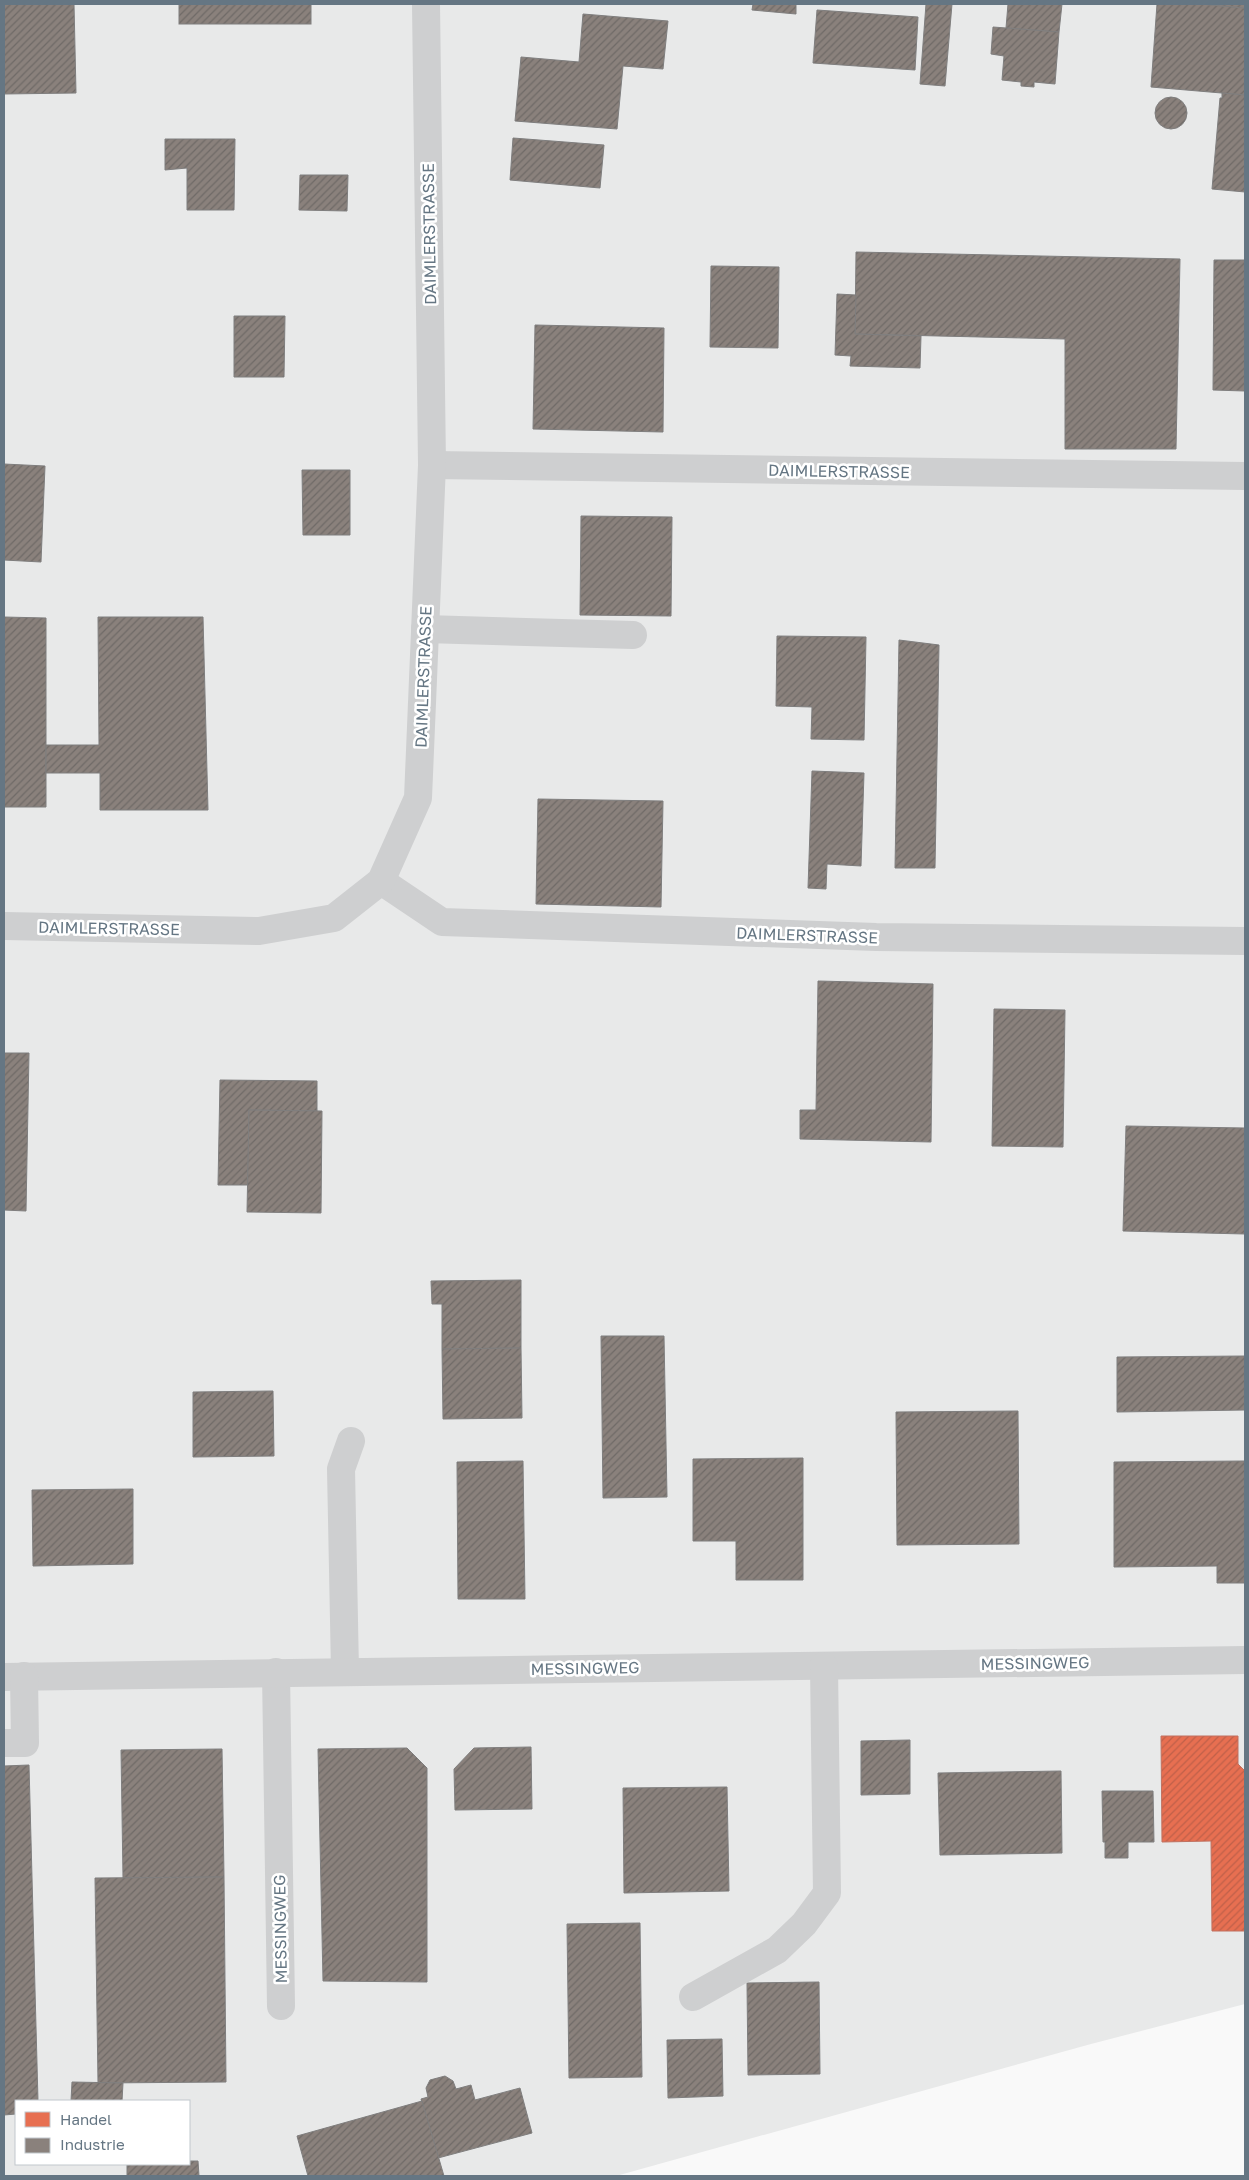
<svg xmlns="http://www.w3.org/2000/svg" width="1249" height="2180" font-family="'Golos Text',sans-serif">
<defs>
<pattern id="shops-hatch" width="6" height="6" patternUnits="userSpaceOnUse" patternTransform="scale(1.25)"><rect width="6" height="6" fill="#e76f51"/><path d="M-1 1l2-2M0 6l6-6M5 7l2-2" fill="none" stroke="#bf6049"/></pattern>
<pattern id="industry-hatch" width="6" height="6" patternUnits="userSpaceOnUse" patternTransform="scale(1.25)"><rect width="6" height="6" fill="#8a817c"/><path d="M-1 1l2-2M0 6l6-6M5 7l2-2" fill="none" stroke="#6f6a67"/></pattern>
</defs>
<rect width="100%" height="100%" fill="#f9f9f9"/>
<!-- built -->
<path fill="#e8e9e9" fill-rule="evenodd" d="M 4,4 L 1245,4 L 1245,2004 L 1091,2044 L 616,2176 L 4,2176 ZM 16,2101 L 189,2101 L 189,2164 L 16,2164 Z"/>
<!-- shops -->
<path fill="url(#shops-hatch)" stroke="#c07160" d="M 1161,1736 L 1238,1736 L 1238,1764 L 1245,1771 L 1245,1931 L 1212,1931 L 1211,1841 L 1162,1842 Z"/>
<!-- industry -->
<g fill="url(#industry-hatch)" stroke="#7f7e7e">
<path d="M 4,4 L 74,4 L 76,93 L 4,94 Z"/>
<rect x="179" y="4" width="132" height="20"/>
<path d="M 753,4 L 796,4 L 796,14 L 752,10 Z"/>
<path d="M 926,4 L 952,4 L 945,86 L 920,84 Z"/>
<path d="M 1008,4 L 1062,4 L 1059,32 L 1006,28 Z"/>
<path d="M 1157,4 L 1201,4 L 1245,8 L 1245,95 L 1151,87 Z"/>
<path d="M 1200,4 L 1245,4 L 1245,8 Z"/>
<path d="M 817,10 L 918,17 L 915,70 L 813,63 Z"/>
<path d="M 583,14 L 668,21 L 663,69 L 623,66 L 617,129 L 515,121 L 521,57 L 579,62 Z"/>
<path d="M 993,27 L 1059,32 L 1055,84 L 1034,82 L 1034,87 L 1021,86 L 1021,82 L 1002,80 L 1004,56 L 991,54 Z"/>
<path d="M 1222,93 L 1245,95 L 1245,192 L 1212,189 L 1220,98 L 1222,98 Z"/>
<circle cx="1171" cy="113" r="16"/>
<path d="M 513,138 L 604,145 L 600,188 L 510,180 Z"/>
<path d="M 165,139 L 235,139 L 234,210 L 187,210 L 187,168 L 165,170 Z"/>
<path d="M 300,175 L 348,175 L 347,211 L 299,210 Z"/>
<path d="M 856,252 L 1180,259 L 1176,449 L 1065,449 L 1065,339 L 855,334 Z"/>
<path d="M 1214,260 L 1245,260 L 1245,391 L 1213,390 Z"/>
<path d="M 711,266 L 779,267 L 778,348 L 710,347 Z"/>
<path d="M 837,294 L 856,295 L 855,334 L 921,336 L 920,368 L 850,366 L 851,356 L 835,355 Z"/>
<path d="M 234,316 L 285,316 L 284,377 L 234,377 Z"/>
<path d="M 535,325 L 664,328 L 663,432 L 533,429 Z"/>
<path d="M 4,464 L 45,466 L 41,562 L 4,560 Z"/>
<path d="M 302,470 L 350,470 L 350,535 L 303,535 Z"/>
<path d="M 581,516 L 672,517 L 671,616 L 580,615 Z"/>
<path d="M 4,617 L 46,618 L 46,807 L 4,807 Z"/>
<path d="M 98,617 L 203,617 L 208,810 L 100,810 L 100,773 L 46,773 L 46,745 L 99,745 Z"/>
<path d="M 777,636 L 866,637 L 864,740 L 811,739 L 812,707 L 776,706 Z"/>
<path d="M 899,640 L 939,645 L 935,868 L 895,868 Z"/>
<path d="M 812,771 L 864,773 L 861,866 L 827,864 L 826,889 L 808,888 Z"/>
<path d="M 538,799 L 663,801 L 661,907 L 536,904 Z"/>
<path d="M 818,981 L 933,984 L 931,1142 L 800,1139 L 800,1110 L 816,1110 Z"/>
<path d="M 994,1009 L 1065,1010 L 1063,1147 L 992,1146 Z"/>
<path d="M 4,1053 L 29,1053 L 26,1211 L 4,1210 Z"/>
<path d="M 220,1080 L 317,1081 L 317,1111 L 249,1110 L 248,1185 L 218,1185 Z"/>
<path d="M 249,1110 L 322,1111 L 321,1213 L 247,1212 Z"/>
<path d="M 1126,1126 L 1245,1128 L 1245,1234 L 1123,1231 Z"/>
<path d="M 521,1280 L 521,1348 L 442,1349 L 442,1304 L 432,1304 L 431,1281 Z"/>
<path d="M 601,1336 L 664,1336 L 667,1497 L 603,1498 Z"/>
<path d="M 521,1348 L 522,1418 L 443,1419 L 442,1349 Z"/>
<path d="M 1245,1356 L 1245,1410 L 1117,1412 L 1117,1357 Z"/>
<path d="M 273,1391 L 274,1456 L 193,1457 L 193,1392 Z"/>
<path d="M 1018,1411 L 1019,1544 L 897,1545 L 896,1412 Z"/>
<path d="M 803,1458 L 803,1580 L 736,1580 L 736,1541 L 693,1541 L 693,1459 Z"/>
<path d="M 523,1461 L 525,1599 L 458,1599 L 457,1462 Z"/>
<path d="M 1245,1461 L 1245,1583 L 1217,1583 L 1217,1566 L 1114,1567 L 1114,1462 Z"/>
<path d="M 133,1489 L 133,1564 L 33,1566 L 32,1490 Z"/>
<path d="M 910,1740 L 910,1794 L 861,1795 L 861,1741 Z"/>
<path d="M 531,1747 L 532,1809 L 455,1810 L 454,1769 L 474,1748 Z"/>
<path d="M 407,1748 L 427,1768 L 427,1982 L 323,1981 L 318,1749 Z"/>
<path d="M 222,1749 L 224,1877 L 123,1878 L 121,1750 Z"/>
<path d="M 29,1765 L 38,2101 L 16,2101 L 16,2114 L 4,2115 L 4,1766 Z"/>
<path d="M 1061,1771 L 1062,1853 L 940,1855 L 938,1773 Z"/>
<path d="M 727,1787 L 729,1891 L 624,1893 L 623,1788 Z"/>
<path d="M 1102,1791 L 1153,1791 L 1154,1842 L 1128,1842 L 1128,1858 L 1105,1858 L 1105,1842 L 1103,1842 Z"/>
<path d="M 224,1877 L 226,2082 L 98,2083 L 95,1878 Z"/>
<path d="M 640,1923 L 642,2077 L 569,2078 L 567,1924 Z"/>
<path d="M 819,1982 L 820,2074 L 748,2075 L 747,1983 Z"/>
<path d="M 722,2039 L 723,2096 L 668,2098 L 667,2040 Z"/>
<path d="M 445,2076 L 453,2081 L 456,2089 L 471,2085 L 475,2100 L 520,2088 L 532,2133 L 438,2158 L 421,2099 L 428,2097 L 426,2088 L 430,2080 Z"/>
<path d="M 72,2082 L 123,2083 L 122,2101 L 71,2101 Z"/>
<path d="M 422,2101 L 444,2176 L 308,2176 L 297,2136 Z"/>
<path d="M 189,2161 L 198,2161 L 199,2176 L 127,2176 L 127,2164 L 189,2164 Z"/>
</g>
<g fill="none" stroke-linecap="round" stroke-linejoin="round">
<!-- minor -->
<g stroke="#cecfd0" stroke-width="28">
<path d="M 432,465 L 1245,476"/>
<path d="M 425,629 L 633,635"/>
<path d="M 381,881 L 442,922 L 876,937 L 1245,941"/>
<path d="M 4,926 L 259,931 L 334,918 L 381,881 L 418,798 L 432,465 L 426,4"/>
<path d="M 345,1671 L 341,1469 L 351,1441"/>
<path d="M 276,1672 L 281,2006"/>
<path d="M 4,1677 L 1245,1660"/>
<path d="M 4,1743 L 25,1743 L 24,1676"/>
<path d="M 693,1997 L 777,1950 L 804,1924 L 827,1893 L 824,1666"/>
</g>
</g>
<g text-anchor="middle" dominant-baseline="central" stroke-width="5" stroke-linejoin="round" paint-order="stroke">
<!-- street labels -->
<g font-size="16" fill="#657683" stroke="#fff">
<text transform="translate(429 234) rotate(-91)">DAIMLERSTRASSE</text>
<text transform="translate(839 471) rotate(1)">DAIMLERSTRASSE</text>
<text transform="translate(423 677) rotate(-88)">DAIMLERSTRASSE</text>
<text transform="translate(109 928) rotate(1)">DAIMLERSTRASSE</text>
<text transform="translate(807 935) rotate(2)">DAIMLERSTRASSE</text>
<text transform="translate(1035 1663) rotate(-1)">MESSINGWEG</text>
<text transform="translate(585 1668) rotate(-1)">MESSINGWEG</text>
<text transform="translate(280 1929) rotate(-91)">MESSINGWEG</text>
</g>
</g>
<!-- border -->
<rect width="1249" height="2180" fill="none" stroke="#657683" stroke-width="10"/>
<!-- legend -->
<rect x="15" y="2100" width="175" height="65" fill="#ffffff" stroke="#c1c8cd"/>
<rect x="25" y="2112" width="25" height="15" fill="#e76f51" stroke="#c1c8cd"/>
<text x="60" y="2125" font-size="15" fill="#657683">Handel</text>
<rect x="25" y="2138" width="25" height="15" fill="#8a817c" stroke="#c1c8cd"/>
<text x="60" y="2150" font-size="15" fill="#657683">Industrie</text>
</svg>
